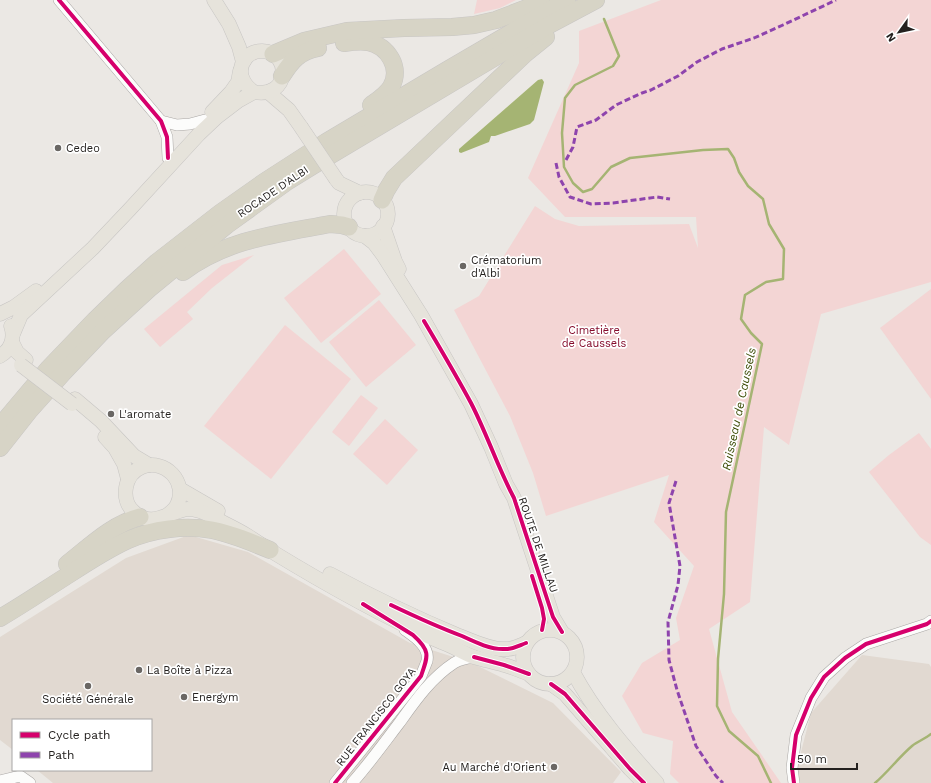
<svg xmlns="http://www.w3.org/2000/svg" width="931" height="783" font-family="'Work Sans',sans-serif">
<rect width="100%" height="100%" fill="#ebe8e4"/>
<!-- built -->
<g fill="#e1d9d1">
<path d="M 189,535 L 248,552 L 410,643 L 472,663 L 553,703 L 621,772 L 613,783 L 53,783 L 37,770 L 151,770 L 151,720 L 13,720 L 13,750 L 0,740 L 0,637 L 126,558 Z"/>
<path d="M 862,655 L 929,664 L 931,667 L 931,783 L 793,783 L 811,713 Z"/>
</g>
<!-- green -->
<g fill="#f3d5d4">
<path d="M 477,0 L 516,0 L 500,8 L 474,14 Z"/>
<path d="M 661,0 L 931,0 L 931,282 L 821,314 L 789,445 L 764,427 L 750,602 L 709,629 L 732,712 L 781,783 L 679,783 L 670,774 L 673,741 L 643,733 L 622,696 L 642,663 L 680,640 L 676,618 L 694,566 L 654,522 L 669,475 L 546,516 L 533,473 L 510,416 L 454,310 L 479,296 L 535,206 L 555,219 L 579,226 L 689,224 L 698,248 L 696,217 L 565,217 L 528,178 L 579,63 L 579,31 Z"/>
<path d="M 344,249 L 381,294 L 321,343 L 284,298 Z"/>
<path d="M 254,255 L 212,288 L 187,312 L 193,319 L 160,347 L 144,329 L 222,265 Z"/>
<path d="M 931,289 L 931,399 L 880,328 Z"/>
<path d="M 379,300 L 416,345 L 366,387 L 329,342 Z"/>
<path d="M 285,325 L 351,379 L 271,479 L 204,426 Z"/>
<path d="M 361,395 L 378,408 L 349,446 L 332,432 Z"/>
<path d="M 385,419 L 418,450 L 387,485 L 353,454 Z"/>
<path d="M 919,433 L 931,449 L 931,545 L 920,537 L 869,472 L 889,455 Z"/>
</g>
<!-- water -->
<path fill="#a5b473" d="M 542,79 L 544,82 L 534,120 L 530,124 L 495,136 L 491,136 L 489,142 L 461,153 L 459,152 L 459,149 L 538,80 Z"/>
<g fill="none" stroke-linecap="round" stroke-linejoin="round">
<!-- stream -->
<g stroke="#a5b473" stroke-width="2.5">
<path d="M 604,19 L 619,56 L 613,66 L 575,85 L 565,98 L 562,133 L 564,167 L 573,183 L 583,192 L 592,189 L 611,167 L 630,158 L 703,150 L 728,149 L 734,158 L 739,172 L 748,186 L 763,199 L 769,224 L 784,249 L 783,279 L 766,282 L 745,295 L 741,319 L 751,333 L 762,344 L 726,512 L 724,594 L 718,659 L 717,706 L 729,731 L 758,756 L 771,783"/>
<path d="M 875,783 C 888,772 899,757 912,746 C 918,741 925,739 931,734"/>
</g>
<defs>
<g id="minor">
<path d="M 59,0 L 161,121 L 167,137 L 168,158"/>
<path d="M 161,121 L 177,125 L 190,124 L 205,120"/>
<path d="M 0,781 L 20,776 L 30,783"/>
<path d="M 335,783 L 421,676 C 423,671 425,666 427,661 C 430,647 415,637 405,630"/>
<path d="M 352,783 C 369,764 384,743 400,722 C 415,701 431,678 454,663 C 460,659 467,658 474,657"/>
<path d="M 794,783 L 792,768 L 796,735 L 811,698 L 824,677 L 845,658 L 866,644 L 927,624 L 931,621"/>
</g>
<g id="major">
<path d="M 214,0 L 229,24 L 239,47 L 243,62"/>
<path d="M 268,92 L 289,110 L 301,127"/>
<path d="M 212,112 L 231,92 L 238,82 L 240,71"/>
<path d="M 336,179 L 339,183 L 360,193"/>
<circle cx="366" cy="214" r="22"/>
<path d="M 383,226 L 395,261 L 399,269"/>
<path d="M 365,236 L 374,243 L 383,255 L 421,315 L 471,404 L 491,447 L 506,484 L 514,498 L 553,617 L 562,632"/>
<path d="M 0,314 L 14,307 L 36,291"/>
<path d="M 13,334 L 21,315 L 93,248 L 130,209 L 199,134 L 217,117 L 238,101 L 254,92 C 290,99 292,52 262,51 C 256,51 250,53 246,58 C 236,70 242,84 254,92"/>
<path d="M 12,342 L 17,352 L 26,360"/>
<path d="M 0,356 C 11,350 15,338 11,326"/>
<path d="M 75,399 L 101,421 L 134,456 L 149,465"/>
<path d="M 105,437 L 115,448 L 124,464 L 128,479"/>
<path d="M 180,489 L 218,511"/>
<path d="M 164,517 C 169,514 174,510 177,505 C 188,482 165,458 142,467 C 124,474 120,500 134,512 C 152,529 169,511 188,509 C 197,509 206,513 213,517 C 225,524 237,529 248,536 C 256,541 263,546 271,551 C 322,582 376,613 430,637 C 438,641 447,644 455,648 C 461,651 468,655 474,657 C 484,660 494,662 504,665 C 512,667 521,671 529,674"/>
<path d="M 330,574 C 371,596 414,617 457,635 C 471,640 487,649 503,649 C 512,650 519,646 526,643"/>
<circle cx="550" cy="657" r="27"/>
<path d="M 573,672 C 595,713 626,749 657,783"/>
<path d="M 551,684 L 565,694 L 630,769 L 644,783"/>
</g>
<g id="highway">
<path d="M 344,43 C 351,42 360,41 368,42 C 388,46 402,68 391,87 C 386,95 378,100 371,105"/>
<path d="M 273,54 L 304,41 L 347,31 L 404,28 L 452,27 L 474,25 L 496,20 L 514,13 L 527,8 L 541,0"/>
<path d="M 282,76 C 292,60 299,52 318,48"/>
<path d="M 382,200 L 386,191 L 394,178 L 525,54 L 546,37"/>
<path d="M 183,272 C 227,239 277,234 330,224 L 342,225 L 349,227"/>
<path d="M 0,426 L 48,369 L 95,320 L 126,290 L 157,262 L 220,213 L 264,182 L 326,142 L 447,70 L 567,0"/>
<path d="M 0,448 L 30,410 L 63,373 L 103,331 L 149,289 L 227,225 L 288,181 L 314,165 L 549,25 L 596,0"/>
<path d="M 67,564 C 90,546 112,524 140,517"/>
<path d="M 0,618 C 22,605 43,591 65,577 C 85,564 106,550 128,540 C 153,529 185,525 212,530 C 232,534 251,542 270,550"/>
</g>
</defs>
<!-- minor casing -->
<use href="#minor" stroke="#aaa7a5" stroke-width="12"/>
<!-- major casing -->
<use href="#major" stroke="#c8c6c4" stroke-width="15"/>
<!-- highway casing -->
<use href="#highway" stroke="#c8c6c4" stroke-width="18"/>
<!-- minor -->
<use href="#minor" stroke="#fcfcfb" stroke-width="11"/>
<!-- major -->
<use href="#major" stroke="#e6e3db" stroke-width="14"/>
<!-- highway -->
<use href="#highway" stroke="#d7d4c6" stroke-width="17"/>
<defs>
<g id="major-bridge">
<path d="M 301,127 L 336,179"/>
<path d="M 21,365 L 72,404"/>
</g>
</defs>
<!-- major-bridge casing -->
<use href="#major-bridge" stroke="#c8c6c4" stroke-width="15" stroke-linecap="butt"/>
<!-- major-bridge -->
<use href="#major-bridge" stroke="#e6e3db" stroke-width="14"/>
<!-- quiet -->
<g stroke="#8e44ad" stroke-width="3" stroke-dasharray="6 3" stroke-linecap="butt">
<path d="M 566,160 L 573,147 L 577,127 L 596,120 L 616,105 L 642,93 L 651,90 L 678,76 L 697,62 L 722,49 L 754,38 L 783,25 L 836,0"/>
<path d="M 556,163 L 559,177 L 570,197 L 591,204 L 613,203 L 657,197 L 670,199"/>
<path d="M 676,481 L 669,503 L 680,566 L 678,585 L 668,622 L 669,660 L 677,690 L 696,746 L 716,776 L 723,783"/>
</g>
<defs>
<g id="cycleway">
<path d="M 59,0 L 161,121 L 167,137 L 168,158"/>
<path d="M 424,321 C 440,348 456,375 471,403 C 487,434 498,468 514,498 L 553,617 L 562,632"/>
<path d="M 532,576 L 542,608 L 544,619 L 542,630"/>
<path d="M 391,605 C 414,616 438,627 462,636 C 475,642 489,649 503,649 C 512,650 518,646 526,643"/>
<path d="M 474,657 L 504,665 L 529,674"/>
<path d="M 551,684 L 565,694 L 630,769 L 644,783"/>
<path d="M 335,783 L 421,676 C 428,656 431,651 413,635 L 363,604"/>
<path d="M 794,783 L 792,768 L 796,735 L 811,698 L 824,677 L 845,658 L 866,644 L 927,624 L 931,621"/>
</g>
</defs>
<!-- cycleway casing -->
<use href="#cycleway" stroke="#fff" stroke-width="6"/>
<!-- cycleway -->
<use href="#cycleway" stroke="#d6006c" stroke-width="4"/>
</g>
<!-- markers -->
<g fill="#6a6764" stroke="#fff" stroke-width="1.5">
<circle cx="58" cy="148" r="4"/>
<circle cx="463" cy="266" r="4"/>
<circle cx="111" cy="414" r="4"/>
<circle cx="139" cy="670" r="4"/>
<circle cx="88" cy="686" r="4"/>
<circle cx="184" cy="697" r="4"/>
<circle cx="554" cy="767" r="4"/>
</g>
<g text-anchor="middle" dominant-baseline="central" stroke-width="3.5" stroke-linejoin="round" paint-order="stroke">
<!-- poi labels -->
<g font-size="11" fill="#24211f" stroke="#fff" text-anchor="start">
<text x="66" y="148">Cedeo</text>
<text x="471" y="260">Crématorium<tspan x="471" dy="13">d'Albi</tspan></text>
<text x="119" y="414">L'aromate</text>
<text x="147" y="670">La Boîte à Pizza</text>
<text x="192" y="697">Energym</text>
<text x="88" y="699" text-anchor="middle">Société Générale</text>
<text x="546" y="767" text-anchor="end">Au Marché d'Orient</text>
</g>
<!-- street labels -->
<g font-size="11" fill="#24211f" stroke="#fff">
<text transform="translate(273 192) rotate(-34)">ROCADE D'ALBI</text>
<text transform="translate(538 545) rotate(71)">ROUTE DE MILLAU</text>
<text transform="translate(376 717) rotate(-52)">RUE FRANCISCO GOYA</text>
</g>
<!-- park labels -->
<g font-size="11" fill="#850c2c" stroke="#fff">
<text x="594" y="330">Cimetière<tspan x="594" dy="13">de Caussels</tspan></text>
</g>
<!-- water labels -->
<g font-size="12" font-style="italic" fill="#3c4b05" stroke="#fff">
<text transform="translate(739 409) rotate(-78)">Ruisseau de Caussels</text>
</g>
</g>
<!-- legend -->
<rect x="12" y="719" width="140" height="52" fill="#ffffff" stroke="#a7a6a5"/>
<rect x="20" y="732" width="20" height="6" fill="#d6006c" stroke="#a7a6a5"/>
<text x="48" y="739" font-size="12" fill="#24211f">Cycle path</text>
<rect x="20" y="752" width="20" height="6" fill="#8e44ad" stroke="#a7a6a5"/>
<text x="48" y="759" font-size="12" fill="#24211f">Path</text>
<!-- north arrow -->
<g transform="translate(899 32) rotate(237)" stroke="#ffffff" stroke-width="3" paint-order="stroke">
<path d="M0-3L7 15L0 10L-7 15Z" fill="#24211f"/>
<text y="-6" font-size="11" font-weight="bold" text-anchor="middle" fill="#24211f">N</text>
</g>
<!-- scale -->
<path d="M791 763v6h66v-6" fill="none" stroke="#24211f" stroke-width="2"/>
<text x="797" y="763" font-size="12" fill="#24211f" stroke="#ffffff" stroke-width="3" paint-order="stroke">50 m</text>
</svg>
